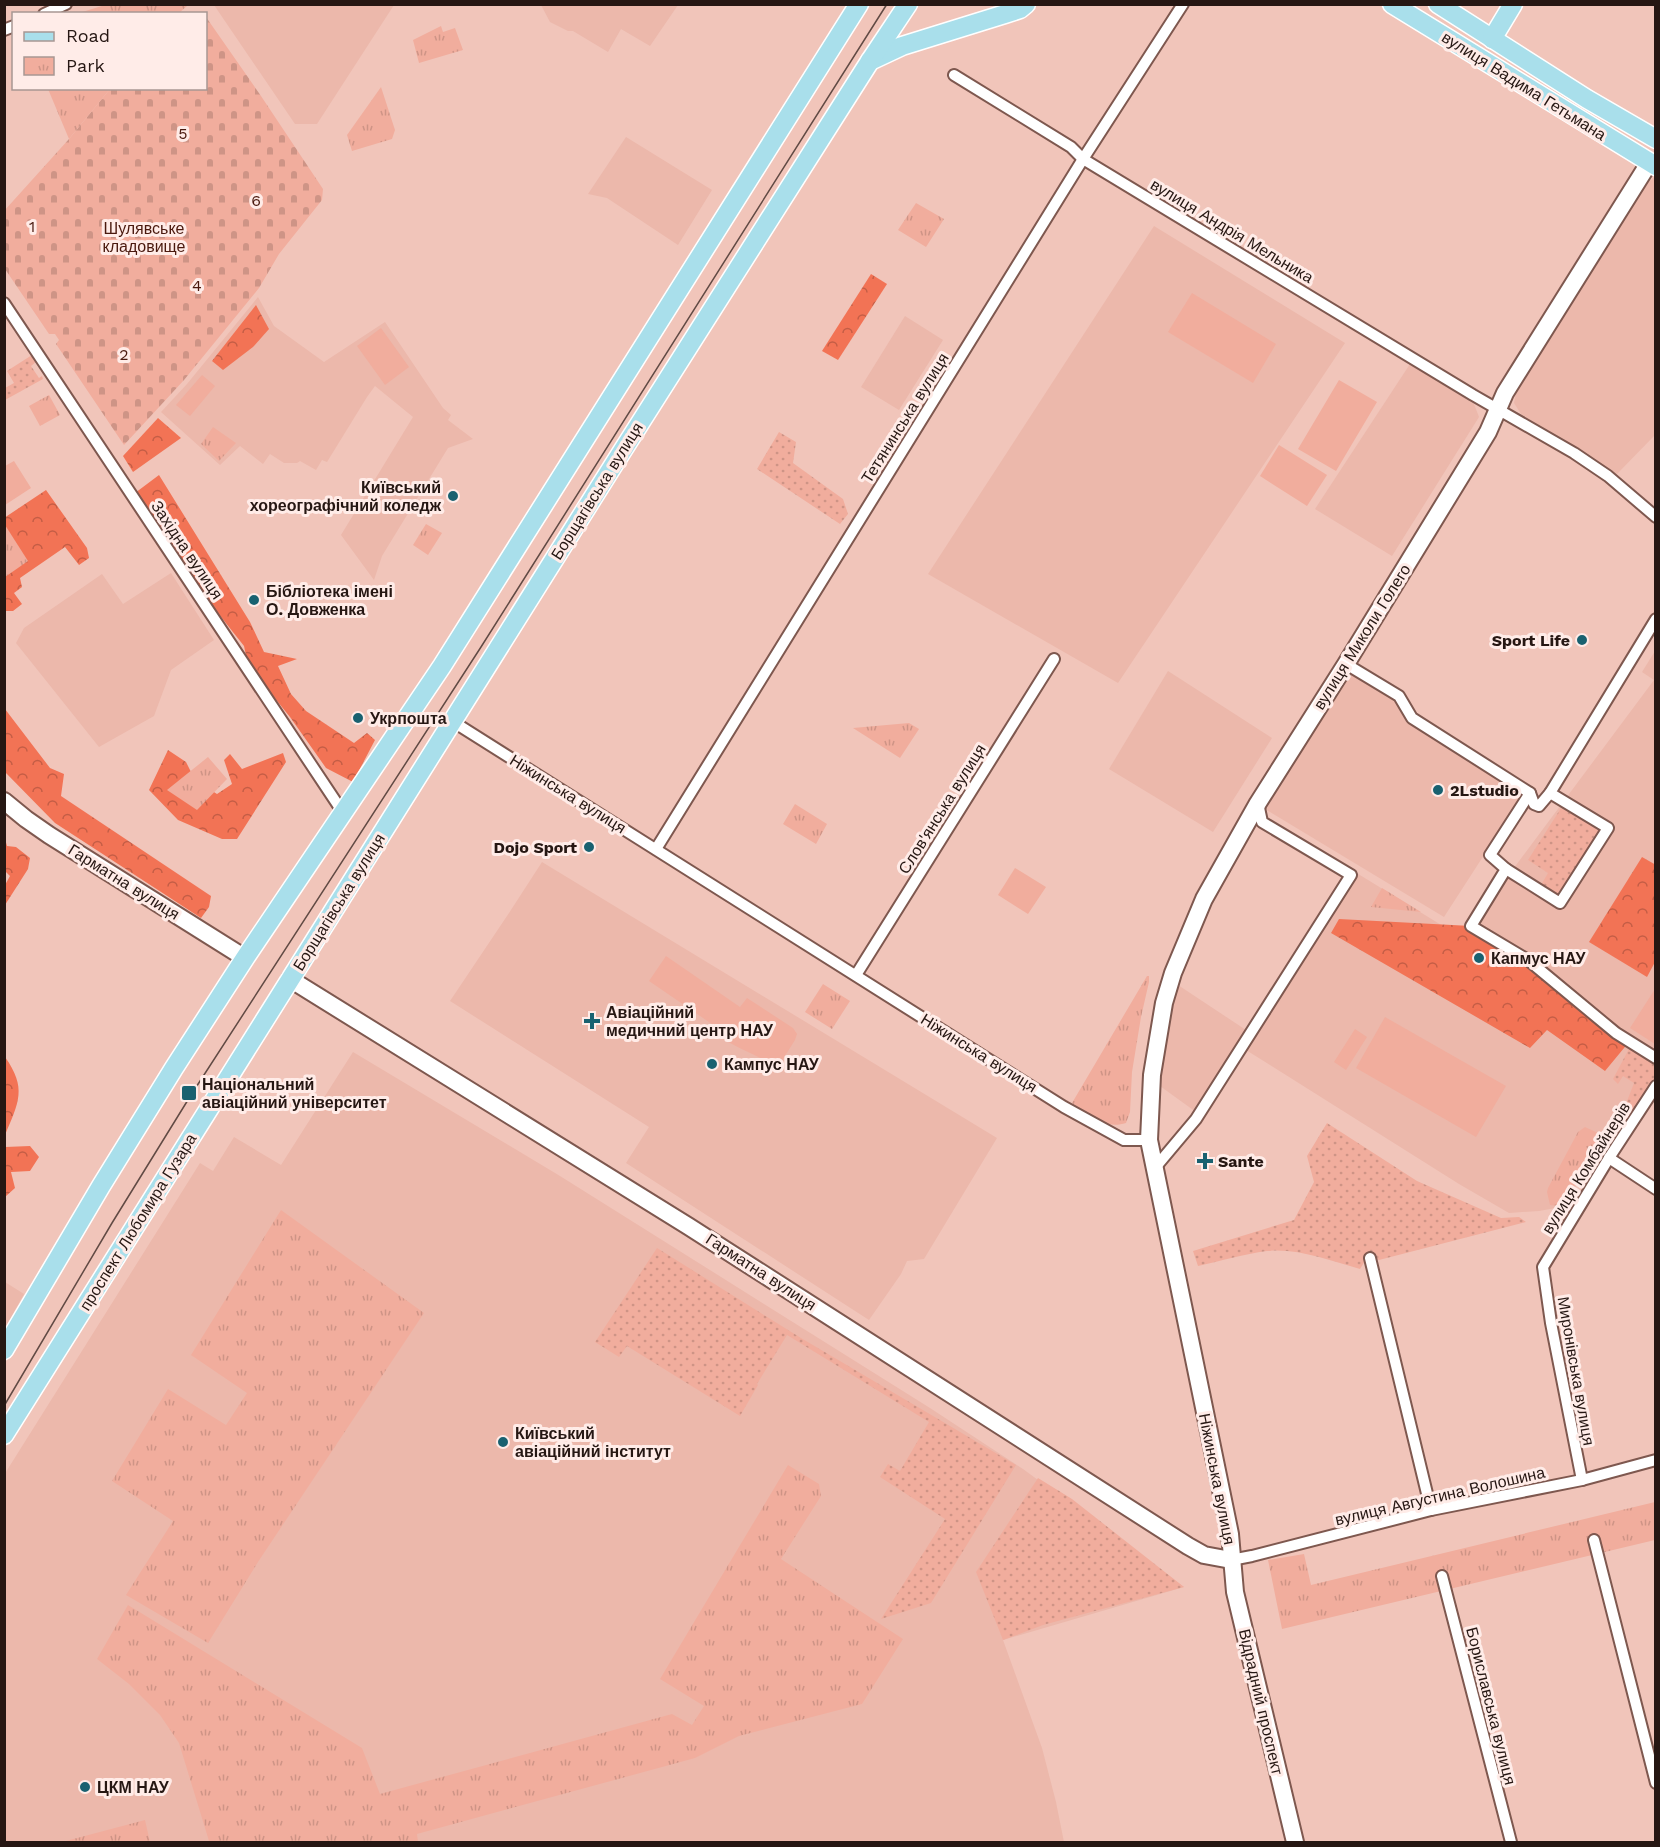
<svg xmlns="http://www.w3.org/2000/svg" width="1660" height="1847" font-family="'Work Sans',sans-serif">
<defs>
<pattern id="grass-dots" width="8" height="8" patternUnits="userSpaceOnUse" patternTransform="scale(1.5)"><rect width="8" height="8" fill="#f1ad9d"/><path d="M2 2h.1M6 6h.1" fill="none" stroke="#ce9486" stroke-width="1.8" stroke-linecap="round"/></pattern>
<pattern id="forest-crowns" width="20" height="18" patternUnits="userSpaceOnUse" patternTransform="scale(1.5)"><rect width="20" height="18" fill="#f27355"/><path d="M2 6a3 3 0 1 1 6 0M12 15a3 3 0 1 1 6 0" fill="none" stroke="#c45d45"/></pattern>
<pattern id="cemetery-stones" width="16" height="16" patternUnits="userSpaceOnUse" patternTransform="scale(1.5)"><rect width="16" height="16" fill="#f1ad9d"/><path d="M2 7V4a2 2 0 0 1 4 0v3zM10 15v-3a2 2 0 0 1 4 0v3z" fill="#ce9486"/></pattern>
<pattern id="park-tufts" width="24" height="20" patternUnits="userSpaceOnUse" patternTransform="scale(1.5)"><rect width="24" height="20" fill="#f1ad9d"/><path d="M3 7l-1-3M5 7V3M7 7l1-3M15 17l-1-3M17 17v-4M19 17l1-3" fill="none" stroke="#ce9486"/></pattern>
</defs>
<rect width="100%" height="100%" fill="#f1c5ba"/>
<!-- built -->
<g fill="#ecb8ab">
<path d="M 214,5 L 394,5 L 317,124 L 295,124 Z"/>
<path d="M 541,5 L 678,5 L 650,46 L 621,29 L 608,52 L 573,31 L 568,31 L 550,22 Z"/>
<path d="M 626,137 L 712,190 L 678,245 L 607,198 L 588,194 Z"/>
<path d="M 1653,178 L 1655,179 L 1655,435 L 1617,474 L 1521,414 L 1514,403 L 1516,393 L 1646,184 Z"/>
<path d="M 1154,226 L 1345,343 L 1118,683 L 928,574 Z"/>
<path d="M 258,297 L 274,326 L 324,362 L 385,322 L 443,408 L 451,415 L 448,420 L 473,439 L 448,448 L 382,556 L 374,580 L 341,535 L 413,417 L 375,386 L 367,397 L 327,462 L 322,460 L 316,470 L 300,461 L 297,463 L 284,463 L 270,454 L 263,464 L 240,446 L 220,465 L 161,412 L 187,384 Z"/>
<path d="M 905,316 L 943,340 L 899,410 L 861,387 Z"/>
<path d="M 1410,364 L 1474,404 L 1479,417 L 1392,556 L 1315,509 Z"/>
<path d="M 171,573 L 214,640 L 171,670 L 154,716 L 99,747 L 16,643 L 24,628 L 102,574 L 123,604 Z"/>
<path d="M 1655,651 L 1655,1075 L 1561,1207 L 1539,1211 L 1509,1213 L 1459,1184 L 1246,1050 L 1355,872 L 1464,939 L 1496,892 L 1654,680 L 1642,672 Z"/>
<path d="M 1355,665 L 1415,716 L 1528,787 L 1444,917 L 1265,809 Z"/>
<path d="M 1168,671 L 1272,738 L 1213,832 L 1109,769 Z"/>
<path d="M 542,862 L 997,1138 L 924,1259 L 907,1261 L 901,1274 L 869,1320 L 626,1163 L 649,1127 L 450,1001 L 509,913 Z"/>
<path d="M 1178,985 L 1249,1032 L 1196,1112 L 1160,1086 L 1166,1027 Z"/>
<path d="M 353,1052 L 560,1176 L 930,1408 L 1023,1469 L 1184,1587 L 1003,1640 L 1042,1748 L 1056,1802 L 1064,1842 L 5,1842 L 4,1475 L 200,1163 L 213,1171 L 234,1137 L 281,1165 Z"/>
<path d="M 5,1282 L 24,1294 L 5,1328 Z"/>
</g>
<!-- grass -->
<g fill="url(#grass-dots)">
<path d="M 32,355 L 36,362 L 31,366 L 39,378 L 42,376 L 43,379 L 5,400 L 5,388 L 14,383 L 7,371 Z"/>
<path d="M 779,432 L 796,442 L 793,463 L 843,499 L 848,514 L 840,524 L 757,469 Z"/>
<path d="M 1561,808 L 1601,830 L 1558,897 L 1541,885 L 1548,873 L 1528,860 Z"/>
<path d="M 1631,1045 L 1656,1060 L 1655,1078 L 1584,1189 L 1578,1186 L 1622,1114 L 1634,1083 L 1623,1076 L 1618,1084 L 1613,1079 Z"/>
<path d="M 1327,1123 L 1417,1181 L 1501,1218 L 1519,1217 L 1526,1222 L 1379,1260 L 1374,1258 L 1365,1261 L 1360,1269 C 1331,1261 1298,1248 1267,1251 C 1244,1254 1221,1261 1198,1266 L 1193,1251 L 1294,1220 L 1314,1182 L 1307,1156 Z"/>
<path d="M 657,1248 L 801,1338 L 1016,1465 L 931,1603 L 881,1619 L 945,1519 L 880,1477 L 888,1464 L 900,1471 L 929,1422 L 787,1335 L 757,1384 L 758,1385 L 740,1416 L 627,1346 L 619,1357 L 595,1342 Z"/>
<path d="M 1038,1478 L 1072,1499 L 1184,1587 L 1043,1625 L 1003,1640 L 976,1572 Z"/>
</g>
<!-- forest -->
<g fill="url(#forest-crowns)">
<path d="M 871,274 L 887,284 L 838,360 L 822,351 Z"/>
<path d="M 256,305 L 269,329 L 253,347 L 223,370 L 212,361 Z"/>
<path d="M 158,418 L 181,438 L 133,472 L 123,456 Z"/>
<path d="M 159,475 L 250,622 L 264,652 L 297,659 L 278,666 L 291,694 L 306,711 L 354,743 L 367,733 L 375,740 L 353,782 L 326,768 L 290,717 L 248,665 L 244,646 L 210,603 L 176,554 L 159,523 L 135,493 Z"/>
<path d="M 46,490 L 87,548 L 89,558 L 79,565 L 65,547 L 20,578 L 22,587 L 14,593 L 22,604 L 13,611 L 4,611 L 4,518 Z"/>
<path d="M 5,709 L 50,768 L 64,774 L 61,796 L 211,896 L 209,907 L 201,918 L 55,823 L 5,772 Z"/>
<path d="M 168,750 L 186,762 L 195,780 L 217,794 L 232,784 L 224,760 L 230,754 L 242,769 L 283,753 L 286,762 L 237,839 L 222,839 L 178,820 L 149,790 Z"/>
<path d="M 4,835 L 7,846 L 16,847 L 30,858 L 28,869 L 5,905 L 5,885 L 10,876 L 5,871 Z"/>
<path d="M 1642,857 L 1656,865 L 1655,962 L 1647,977 L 1589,942 Z"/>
<path d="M 1339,919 L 1471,926 L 1542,972 L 1629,1042 L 1605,1071 L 1547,1030 L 1530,1048 L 1331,933 Z"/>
<path d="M 5,1057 C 27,1088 19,1102 5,1135 Z"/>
<path d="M 30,1146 L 39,1157 L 30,1171 L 11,1172 L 15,1188 L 5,1197 L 5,1147 Z"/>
</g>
<!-- cemetery -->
<path fill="url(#cemetery-stones)" d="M 206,17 L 261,96 L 323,189 L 322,200 L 279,254 L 259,288 L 184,380 L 124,445 L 56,344 L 59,340 L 55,334 L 49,334 L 5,269 L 4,211 L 69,139 L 110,89 L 206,88 Z"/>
<!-- park -->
<g fill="url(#park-tufts)">
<path d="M 105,5 L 105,4 L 188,5 L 179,13 L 79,13 Z"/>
<path d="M 441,26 L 443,32 L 455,28 L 463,50 L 419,63 L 413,40 Z"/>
<path d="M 381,87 L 395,130 L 392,139 L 352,151 L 347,135 Z"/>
<path d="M 48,89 L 110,89 L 69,139 Z"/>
<path d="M 916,203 L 944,219 L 926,247 L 898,230 Z"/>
<path d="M 49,395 L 60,415 L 40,426 L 29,406 Z"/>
<path d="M 213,427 L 236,443 L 219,461 L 201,444 Z"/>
<path d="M 426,524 L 442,533 L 428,555 L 413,545 Z"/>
<path d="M 5,525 L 28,561 L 5,577 L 4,577 Z"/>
<path d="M 909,723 L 919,729 L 900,758 L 853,728 Z"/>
<path d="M 208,757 L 227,779 L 197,810 L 167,790 Z"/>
<path d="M 795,804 L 827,824 L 816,844 L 783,824 Z"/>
<path d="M 1382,888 L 1421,912 L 1371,907 Z"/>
<path d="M 1147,976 L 1149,976 L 1149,982 L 1141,1017 L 1132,1072 L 1130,1112 L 1126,1123 C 1105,1130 1089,1115 1072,1103 Z"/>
<path d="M 823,984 L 850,1001 L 832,1029 L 805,1012 Z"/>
<path d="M 1585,1127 L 1598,1133 L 1603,1138 L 1597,1154 L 1562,1204 L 1557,1206 L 1550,1205 L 1547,1192 L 1548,1188 L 1578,1132 Z"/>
<path d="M 281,1210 L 424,1313 L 258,1562 L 208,1643 L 126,1595 L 173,1521 L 112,1481 L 168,1389 L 226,1425 L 247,1393 L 191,1355 Z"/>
<path d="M 788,1465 L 819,1484 L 821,1496 L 781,1559 L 903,1639 L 862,1704 L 739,1736 L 695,1758 L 417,1834 L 418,1842 L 205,1842 L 209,1841 L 179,1743 L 160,1715 L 129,1684 L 97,1659 L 128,1605 L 362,1748 L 380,1794 L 672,1714 L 692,1725 L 704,1706 L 660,1679 Z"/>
<path d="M 1655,1502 L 1655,1540 L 1282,1629 L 1268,1560 L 1304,1554 L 1311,1585 Z"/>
<path d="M 145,1820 L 150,1842 L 62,1842 Z"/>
</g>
<!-- pitch -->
<g fill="#f1ad9d">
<path d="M 1192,293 L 1276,344 L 1253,383 L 1168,332 Z"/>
<path d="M 381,328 L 409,367 L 385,385 L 357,346 Z"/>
<path d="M 202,375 L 215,386 L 190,416 L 176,405 Z"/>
<path d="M 1339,380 L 1377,402 L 1336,471 L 1298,449 Z"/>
<path d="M 1279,445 L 1327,475 L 1307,506 L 1260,476 Z"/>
<path d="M 14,461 L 31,488 L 5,505 L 5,466 Z"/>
<path d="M 1015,868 L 1046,887 L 1028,914 L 998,895 Z"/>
<path d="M 666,956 L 740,1007 L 747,998 L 793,1028 L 797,1034 L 795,1040 L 778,1067 C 758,1056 737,1048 718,1036 L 722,1031 L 649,981 Z"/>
<path d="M 1655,989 L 1655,1044 L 1630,1028 Z"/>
<path d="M 1385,1017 L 1506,1086 L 1476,1137 L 1356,1068 Z"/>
<path d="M 1355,1029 L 1367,1037 L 1346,1070 L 1334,1062 Z"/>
</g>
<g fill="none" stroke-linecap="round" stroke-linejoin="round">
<defs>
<g id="street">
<path d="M 44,14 L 66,4"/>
<path d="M 4,30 L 14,26"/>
<path d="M 954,75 L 1071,147 L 1083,159 L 1473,395 L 1574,453 L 1608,476 L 1656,517"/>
<path d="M 4,303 L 344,814"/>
<path d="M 1346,664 L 1399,696 L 1412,718 L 1530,793 L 1490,855 L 1506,869 L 1471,926 L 1528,960 L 1616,1033 L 1656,1058"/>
<path d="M 452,721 L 1064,1107 L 1124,1140 L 1149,1140"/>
<path d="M 1530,793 L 1534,804 L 1539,806 L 1550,793"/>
<path d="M 656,849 L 1083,159 L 1183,4"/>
<path d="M 1506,869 L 1560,903 L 1608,828 L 1550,793 L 1656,619"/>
<path d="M 856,975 L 1054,659"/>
<path d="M 1609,1158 L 1656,1189"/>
<path d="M 1154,1169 L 1196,1119 L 1351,875 L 1262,822 L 1258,803"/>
<path d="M 1370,1258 L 1431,1510"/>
<path d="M 1582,1480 L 1551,1323 L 1543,1267 L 1609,1158 L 1656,1086"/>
<path d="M 1594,1540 L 1656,1783"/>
<path d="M 1231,1560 L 1252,1556 L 1431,1510 L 1582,1480 L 1656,1460"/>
<path d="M 1442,1576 L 1511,1842"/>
</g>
<g id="secondary">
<path d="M 4,801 L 26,819 L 49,835 L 245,958"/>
<path d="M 290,979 L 688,1226 L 1188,1546 L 1204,1555 L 1231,1560"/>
<path d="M 1295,1842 L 1235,1592 L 1230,1534 L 1149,1140 L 1152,1075 L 1164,1003 L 1173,973 L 1204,899 L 1258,803 L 1346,664 L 1488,432 L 1505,393 L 1649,163"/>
</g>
<g id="primary">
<path d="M 1392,4 L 1656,166"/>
<path d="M 1438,4 L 1587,99 L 1656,139"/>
<path d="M 1492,39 L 1513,4"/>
<path d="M 870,61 L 902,46 L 1005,14 L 1020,9 L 1026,4"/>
<path d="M 4,1350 L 101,1186 L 174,1068 L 245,958 L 442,666 L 859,4"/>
<path d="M 4,1435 L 621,453 L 870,61 L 908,4"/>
</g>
</defs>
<!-- street casing -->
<use href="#street" stroke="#7e584f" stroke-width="14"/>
<!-- secondary casing -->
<use href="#secondary" stroke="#7e584f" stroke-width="20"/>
<!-- primary casing -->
<use href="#primary" stroke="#fff" stroke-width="21"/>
<!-- street -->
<use href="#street" stroke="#fff" stroke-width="10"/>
<!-- secondary -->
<use href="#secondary" stroke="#fff" stroke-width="16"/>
<!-- primary -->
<use href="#primary" stroke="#a9dfeb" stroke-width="18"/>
<!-- tram -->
<path stroke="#614a44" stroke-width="1.5" d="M 4,1406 L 112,1223 L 191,1095 L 481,647 L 887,4"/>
</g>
<!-- markers -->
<g fill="#196170" stroke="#ffece8" stroke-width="2">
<circle cx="453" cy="496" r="6"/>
<circle cx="254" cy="600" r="6"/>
<circle cx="1582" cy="640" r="6"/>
<circle cx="358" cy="718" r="6"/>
<circle cx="1438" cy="790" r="6"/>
<circle cx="589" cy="847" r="6"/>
<circle cx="1479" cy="958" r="6"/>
<path d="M589 1012h6v6h6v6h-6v6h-6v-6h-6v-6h6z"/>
<circle cx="712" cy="1064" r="6"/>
<rect x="181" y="1085" width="16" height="16" rx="3"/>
<path d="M1202 1152h6v6h6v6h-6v6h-6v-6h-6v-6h6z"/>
<circle cx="503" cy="1442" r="6"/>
<circle cx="85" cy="1787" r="6"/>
</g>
<g text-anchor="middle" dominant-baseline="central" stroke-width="6" stroke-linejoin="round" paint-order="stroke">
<!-- street labels -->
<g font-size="16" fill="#261713" stroke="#ffece8">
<text transform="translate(1524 86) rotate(32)">вулиця Вадима Гетьмана</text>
<text transform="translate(1232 231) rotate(31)">вулиця Андрія Мельника</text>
<text transform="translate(905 418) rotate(-58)">Тетянинська вулиця</text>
<text transform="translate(597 491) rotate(-58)">Борщагівська вулиця</text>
<text transform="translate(187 550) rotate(56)">Західна вулиця</text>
<text transform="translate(1362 637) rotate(-58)">вулиця Миколи Голего</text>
<text transform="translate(568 794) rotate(32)">Ніжинська вулиця</text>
<text transform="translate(942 809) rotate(-58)">Слов'янська вулиця</text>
<text transform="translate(124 882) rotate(32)">Гарматна вулиця</text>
<text transform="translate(339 902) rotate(-58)">Борщагівська вулиця</text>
<text transform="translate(979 1053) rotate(32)">Ніжинська вулиця</text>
<text transform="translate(1586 1168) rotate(-58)">вулиця Комбайнерів</text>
<text transform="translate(138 1222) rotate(-58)">проспект Любомира Гузара</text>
<text transform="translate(761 1272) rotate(33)">Гарматна вулиця</text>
<text transform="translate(1576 1371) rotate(80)">Миронівська вулиця</text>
<text transform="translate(1217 1479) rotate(79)">Ніжинська вулиця</text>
<text transform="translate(1440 1496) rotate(-13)">вулиця Августина Волошина</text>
<text transform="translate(1261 1702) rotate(77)">Відрадний проспект</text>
<text transform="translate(1491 1706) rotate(76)">Бориславська вулиця</text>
</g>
<!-- park labels -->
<g font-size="16" fill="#4a190e" stroke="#ffece8">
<text x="183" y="133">5</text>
<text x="256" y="200">6</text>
<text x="32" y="226">1</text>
<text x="144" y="228">Шулявське<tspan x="144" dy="18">кладовище</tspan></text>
<text x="197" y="285">4</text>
<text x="124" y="354">2</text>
</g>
<!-- poi labels -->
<g font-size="16" font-weight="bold" fill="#261713" stroke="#ffece8" text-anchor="start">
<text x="441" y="487" text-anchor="end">Київський<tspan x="441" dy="18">хореографічний коледж</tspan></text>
<text x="266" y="591">Бібліотека імені<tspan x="266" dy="18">О. Довженка</tspan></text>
<text x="1570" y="640" text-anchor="end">Sport Life</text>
<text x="370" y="718">Укрпошта</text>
<text x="1450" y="790">2Lstudio</text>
<text x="577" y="847" text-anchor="end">Dojo Sport</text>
<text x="1491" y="958">Капмус НАУ</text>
<text x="606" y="1012">Авіаційний<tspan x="606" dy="18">медичний центр НАУ</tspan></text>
<text x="724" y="1064">Кампус НАУ</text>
<text x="202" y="1084">Національний<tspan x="202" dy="18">авіаційний університет</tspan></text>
<text x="1218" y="1161">Sante</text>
<text x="515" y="1433">Київський<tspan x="515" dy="18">авіаційний інститут</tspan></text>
<text x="97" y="1787">ЦКМ НАУ</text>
</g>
</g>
<!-- border -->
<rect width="1660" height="1847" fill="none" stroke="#261713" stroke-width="12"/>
<!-- legend -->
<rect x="12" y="12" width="195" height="78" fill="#ffece8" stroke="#a89793" stroke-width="1.5"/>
<rect x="24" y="32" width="30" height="9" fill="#a9dfeb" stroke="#a89793" stroke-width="1.5"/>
<text x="66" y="42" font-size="18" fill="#261713">Road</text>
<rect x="24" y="57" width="30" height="18" fill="url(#park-tufts)" stroke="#a89793" stroke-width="1.5"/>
<text x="66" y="72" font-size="18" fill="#261713">Park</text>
</svg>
